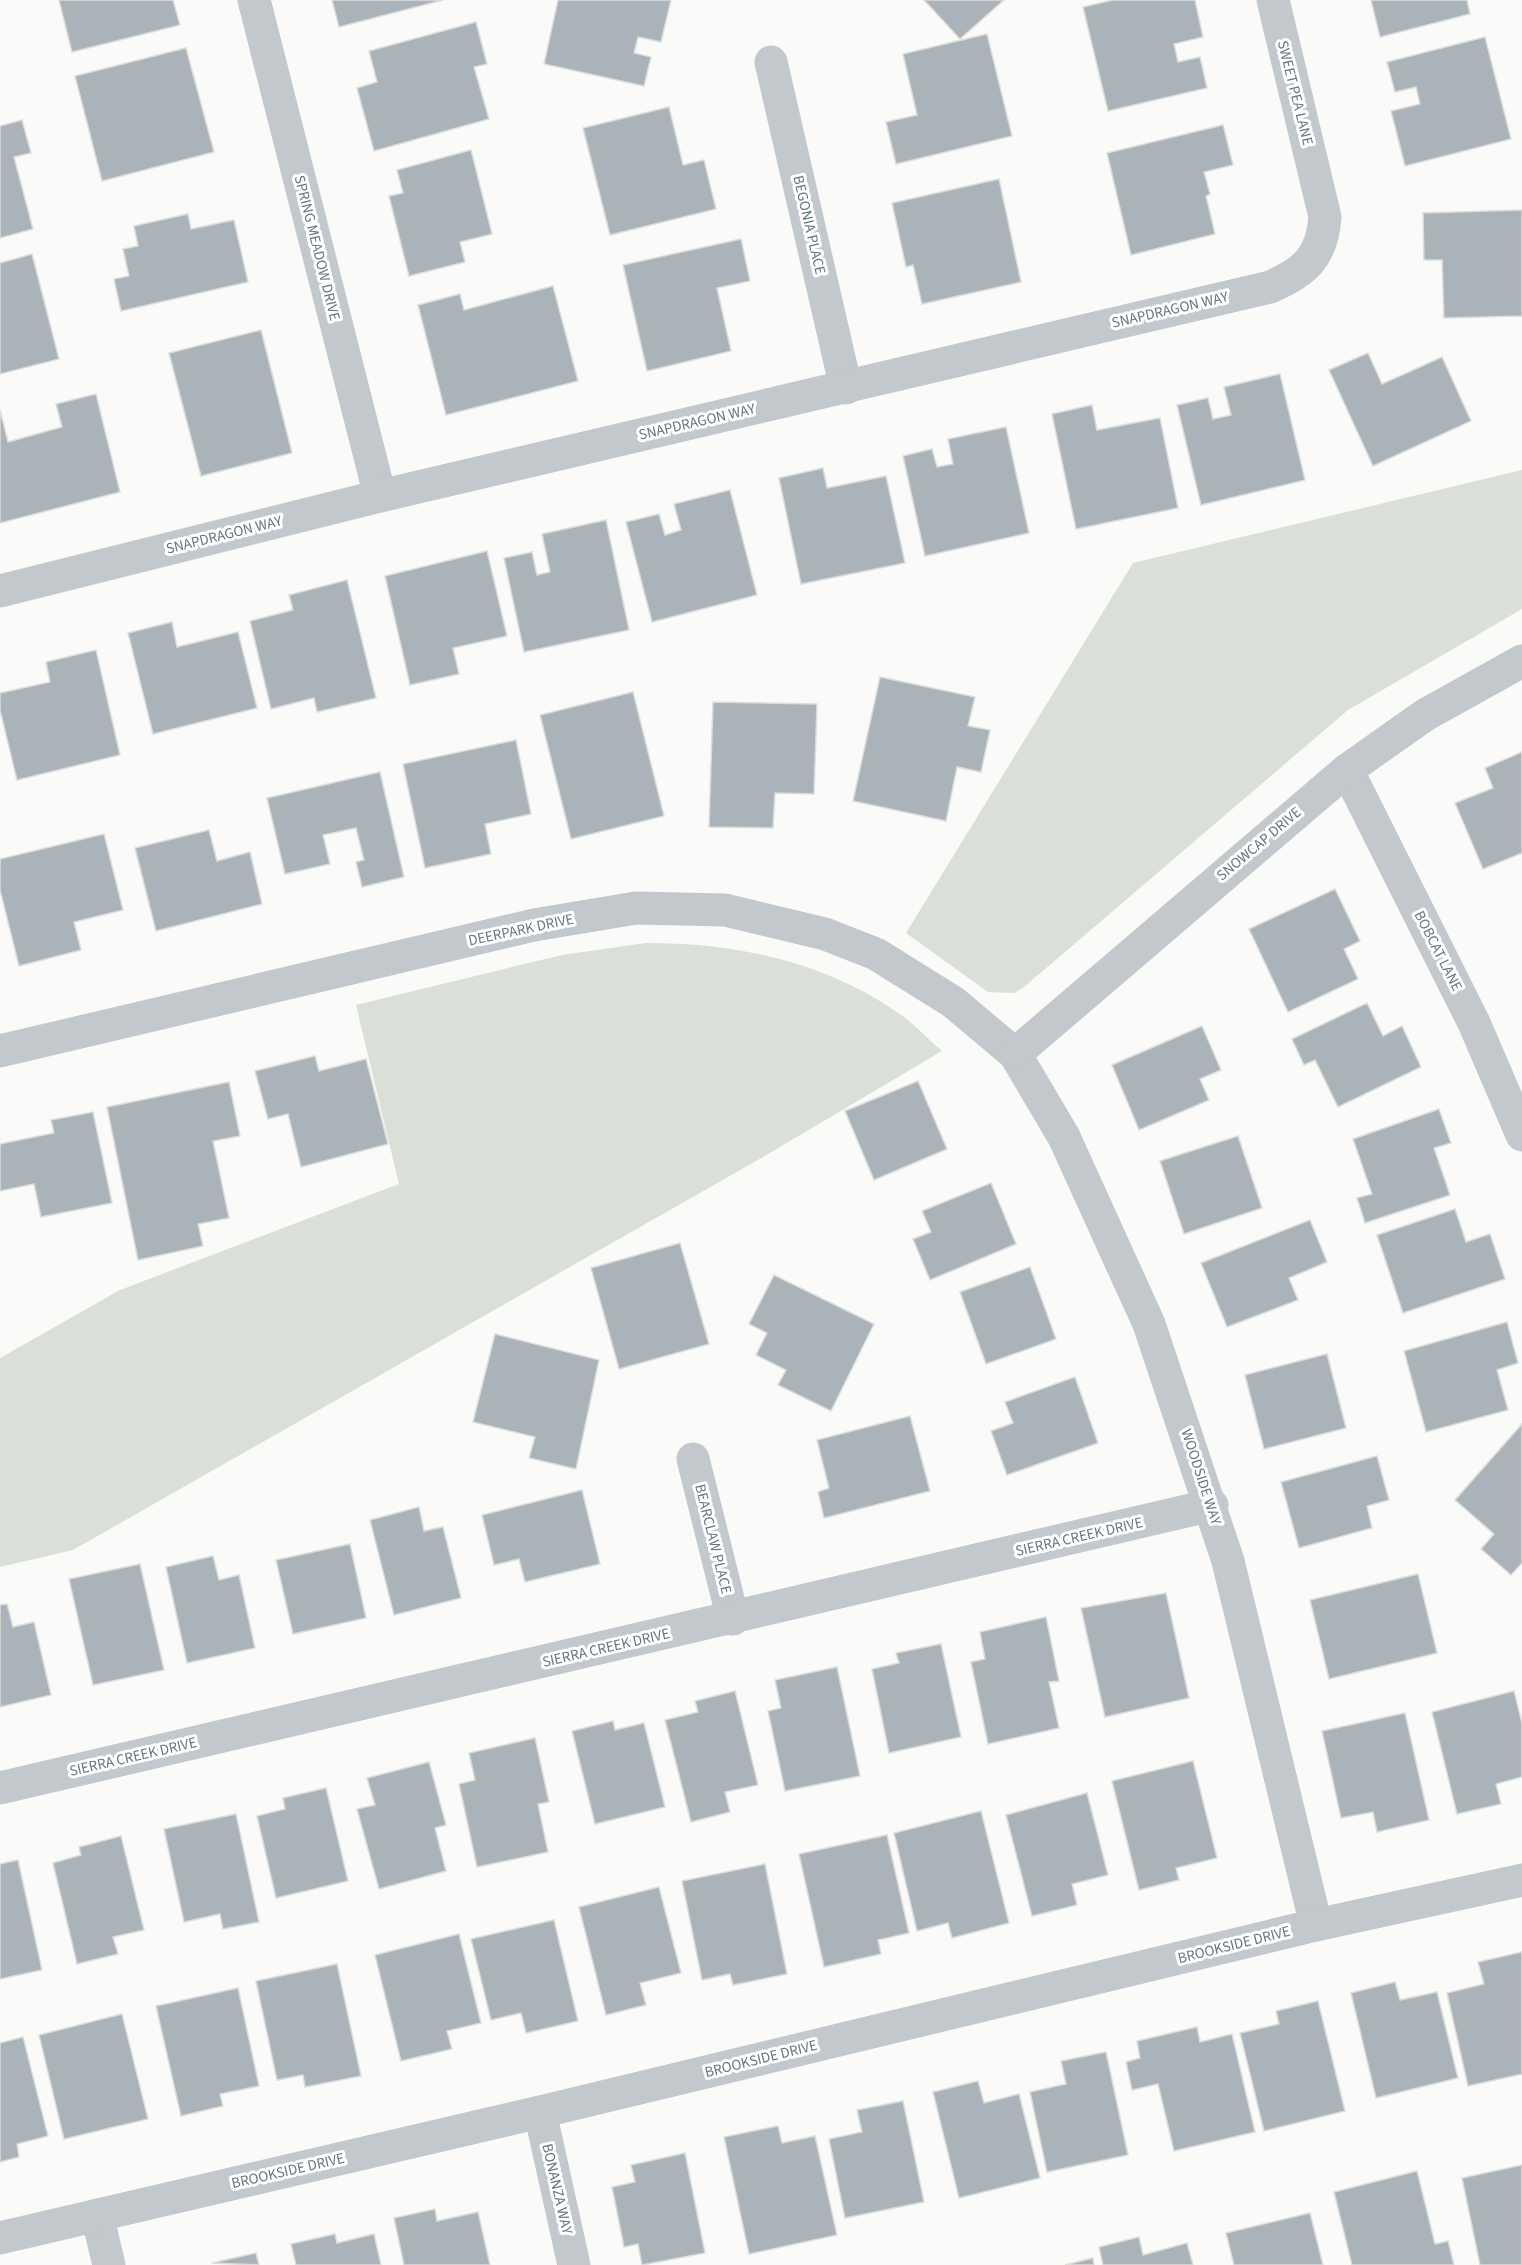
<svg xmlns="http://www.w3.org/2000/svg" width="1522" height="2265" font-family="'Source Sans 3',sans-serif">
<rect width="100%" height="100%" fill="#fafaf8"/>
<!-- green -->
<g fill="#dadfd7">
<path d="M 1522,470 L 1522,609 L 1348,710 L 1024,987 L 1014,993 L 988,992 L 906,933 L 1133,563 Z"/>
<path d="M 646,943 C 738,943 828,962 904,1017 C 917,1027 929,1040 942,1051 L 763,1157 L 73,1550 L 0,1567 L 0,1358 L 120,1290 L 399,1184 L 356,1005 L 562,955 Z"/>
</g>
<!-- building -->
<g fill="#aab3b9" stroke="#dcdcda" stroke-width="1.5">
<path d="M 59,0 L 173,0 L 180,25 L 72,52 Z"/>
<path d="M 332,0 L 443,0 L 339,27 Z"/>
<path d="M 558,0 L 671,0 L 661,42 L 638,37 L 634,53 L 651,57 L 644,86 L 544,64 Z"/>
<path d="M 924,0 L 1004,0 L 960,39 Z"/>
<path d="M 1113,0 L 1195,0 L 1203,37 L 1174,44 L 1178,62 L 1200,57 L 1207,88 L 1108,111 L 1083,7 Z"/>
<path d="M 1371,0 L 1467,0 L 1470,14 L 1380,37 Z"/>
<path d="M 476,22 L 487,64 L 474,67 L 489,119 L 374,151 L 357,88 L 377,82 L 369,51 Z"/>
<path d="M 987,34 L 1012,136 L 896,164 L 886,122 L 917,115 L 903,54 Z"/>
<path d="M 1485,37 L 1511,139 L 1405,166 L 1391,111 L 1420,104 L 1416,87 L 1395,92 L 1387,62 Z"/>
<path d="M 186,48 L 214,152 L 102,181 L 75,76 Z"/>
<path d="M 669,107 L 683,165 L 704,160 L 716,209 L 610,235 L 583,128 Z"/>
<path d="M 22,120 L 31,153 L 14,157 L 33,229 L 0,238 L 0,126 Z"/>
<path d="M 1223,125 L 1233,165 L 1204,172 L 1210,194 L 1206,196 L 1215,234 L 1131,255 L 1107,153 Z"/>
<path d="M 471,150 L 492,234 L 460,242 L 465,262 L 409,276 L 389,196 L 403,193 L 397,170 Z"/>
<path d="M 999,179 L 1021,282 L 922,304 L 913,265 L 906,267 L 892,203 Z"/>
<path d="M 1522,210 L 1522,316 L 1444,318 L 1442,260 L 1424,260 L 1423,213 Z"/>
<path d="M 188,214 L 191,229 L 234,220 L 248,282 L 121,311 L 114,279 L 129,276 L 123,249 L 138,246 L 134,226 Z"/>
<path d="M 741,239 L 750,281 L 717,288 L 731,351 L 647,371 L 623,265 Z"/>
<path d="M 32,254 L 59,359 L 0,374 L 0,263 Z"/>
<path d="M 553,286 L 578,381 L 446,415 L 418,305 L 460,294 L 464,310 Z"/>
<path d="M 261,330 L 292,453 L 201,476 L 169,353 Z"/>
<path d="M 1368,353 L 1382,384 L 1442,357 L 1471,421 L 1373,466 L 1329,370 Z"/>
<path d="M 1280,374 L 1305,480 L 1201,505 L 1177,405 L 1208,398 L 1213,419 L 1231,415 L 1224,387 Z"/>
<path d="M 96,394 L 120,492 L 0,523 L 0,410 L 8,442 L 62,427 L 56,404 Z"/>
<path d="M 1092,405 L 1097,430 L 1160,418 L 1178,508 L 1076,529 L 1052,414 Z"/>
<path d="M 1006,427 L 1029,533 L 925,556 L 903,456 L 932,449 L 937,467 L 953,464 L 948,439 Z"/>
<path d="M 823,468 L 827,488 L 886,476 L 905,563 L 801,584 L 779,478 Z"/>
<path d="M 730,490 L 757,595 L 652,622 L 626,522 L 659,514 L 665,535 L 681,530 L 674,504 Z"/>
<path d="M 606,520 L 629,630 L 524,652 L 504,558 L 532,552 L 537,575 L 550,572 L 542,534 Z"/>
<path d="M 487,551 L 507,636 L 453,648 L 459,674 L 410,685 L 385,576 Z"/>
<path d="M 347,580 L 376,698 L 317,712 L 314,698 L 271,709 L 250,621 L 293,610 L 289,595 Z"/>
<path d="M 172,622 L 177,647 L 238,632 L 257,708 L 153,734 L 128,633 Z"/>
<path d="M 96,650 L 120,755 L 17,780 L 0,710 L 0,693 L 50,682 L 46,662 Z"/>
<path d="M 880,677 L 975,697 L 968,726 L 990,730 L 981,772 L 957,767 L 946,821 L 853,801 Z"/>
<path d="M 633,692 L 664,816 L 571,839 L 540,715 Z"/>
<path d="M 713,702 L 817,704 L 814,794 L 775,793 L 773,828 L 709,827 Z"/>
<path d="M 516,740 L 531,814 L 485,824 L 491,854 L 425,868 L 403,764 Z"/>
<path d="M 1522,752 L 1522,853 L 1483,869 L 1455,803 L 1493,788 L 1485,768 Z"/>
<path d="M 380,772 L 404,877 L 362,887 L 356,862 L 364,860 L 356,828 L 323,835 L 330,864 L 285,874 L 267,798 Z"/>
<path d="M 209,830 L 217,861 L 250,852 L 262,904 L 156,931 L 135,848 Z"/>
<path d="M 104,834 L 123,910 L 74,922 L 81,950 L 19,966 L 0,890 L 0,859 Z"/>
<path d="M 1335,889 L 1360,941 L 1344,949 L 1358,979 L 1288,1012 L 1249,929 Z"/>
<path d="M 1367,1003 L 1383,1036 L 1402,1026 L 1421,1067 L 1338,1107 L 1315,1060 L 1304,1065 L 1292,1039 Z"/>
<path d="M 1202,1026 L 1221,1070 L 1200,1079 L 1209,1100 L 1139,1130 L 1112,1065 Z"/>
<path d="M 315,1056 L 319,1071 L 366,1059 L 388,1144 L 301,1167 L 288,1114 L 268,1119 L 255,1071 Z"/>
<path d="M 918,1081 L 947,1149 L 874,1180 L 845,1111 Z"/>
<path d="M 229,1082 L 240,1136 L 213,1141 L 229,1218 L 198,1224 L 203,1246 L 138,1260 L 107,1107 Z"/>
<path d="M 1439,1109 L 1451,1143 L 1434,1148 L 1450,1195 L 1365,1223 L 1357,1198 L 1372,1194 L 1353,1139 Z"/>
<path d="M 93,1112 L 112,1203 L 41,1217 L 34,1184 L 0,1191 L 0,1144 L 54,1133 L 51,1120 Z"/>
<path d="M 1238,1136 L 1262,1208 L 1184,1234 L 1160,1161 Z"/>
<path d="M 991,1183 L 1016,1244 L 930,1280 L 913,1239 L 931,1232 L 922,1211 Z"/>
<path d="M 1455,1209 L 1466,1242 L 1490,1234 L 1505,1279 L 1403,1313 L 1377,1235 Z"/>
<path d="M 1310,1220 L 1327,1262 L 1289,1278 L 1298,1300 L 1227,1327 L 1201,1263 Z"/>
<path d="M 680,1243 L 709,1344 L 619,1369 L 591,1268 Z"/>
<path d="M 1030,1267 L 1056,1339 L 986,1364 L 960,1292 Z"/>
<path d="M 774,1275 L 874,1324 L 831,1411 L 778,1385 L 786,1370 L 756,1355 L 767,1333 L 749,1324 Z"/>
<path d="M 1507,1322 L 1518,1363 L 1497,1370 L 1508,1410 L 1426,1432 L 1404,1351 Z"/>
<path d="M 495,1334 L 599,1360 L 576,1469 L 529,1458 L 535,1437 L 473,1422 Z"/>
<path d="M 1327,1354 L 1346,1428 L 1264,1449 L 1245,1375 Z"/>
<path d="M 1075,1377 L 1098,1443 L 1007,1475 L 991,1431 L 1013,1423 L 1005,1402 Z"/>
<path d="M 910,1416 L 930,1491 L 824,1518 L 818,1492 L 829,1488 L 817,1440 Z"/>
<path d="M 1522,1424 L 1522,1563 L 1511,1575 L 1481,1549 L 1494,1534 L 1455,1500 Z"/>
<path d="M 1377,1456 L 1389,1500 L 1367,1506 L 1372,1528 L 1299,1548 L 1281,1482 Z"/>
<path d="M 582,1490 L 600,1564 L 525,1582 L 519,1559 L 494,1565 L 482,1515 Z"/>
<path d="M 419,1507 L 424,1531 L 443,1527 L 461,1598 L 394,1615 L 370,1520 Z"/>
<path d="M 350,1544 L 366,1618 L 293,1634 L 276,1560 Z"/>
<path d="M 213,1556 L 219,1580 L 239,1575 L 255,1648 L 187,1663 L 166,1567 Z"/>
<path d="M 140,1564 L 164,1670 L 93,1685 L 69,1579 Z"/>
<path d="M 1418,1574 L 1437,1653 L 1329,1679 L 1310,1600 Z"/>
<path d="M 1166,1593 L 1189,1698 L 1105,1717 L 1081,1608 Z"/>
<path d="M 7,1604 L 13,1627 L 34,1622 L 51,1695 L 0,1707 L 0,1605 Z"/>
<path d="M 1046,1617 L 1059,1681 L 1049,1682 L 1059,1728 L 988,1744 L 971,1662 L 985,1659 L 980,1632 Z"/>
<path d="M 941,1644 L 961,1737 L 889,1753 L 872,1669 L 899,1663 L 896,1653 Z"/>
<path d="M 837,1667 L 860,1776 L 785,1791 L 768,1711 L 781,1708 L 775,1680 Z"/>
<path d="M 735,1691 L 758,1785 L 725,1792 L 730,1812 L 691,1822 L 665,1720 L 698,1712 L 695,1701 Z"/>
<path d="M 1514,1691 L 1522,1723 L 1522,1777 L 1496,1784 L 1501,1804 L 1457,1814 L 1432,1712 Z"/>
<path d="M 1405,1713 L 1429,1820 L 1377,1832 L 1373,1812 L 1341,1818 L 1322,1731 Z"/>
<path d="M 613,1721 L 615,1730 L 644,1723 L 665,1807 L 595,1824 L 572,1731 Z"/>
<path d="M 535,1738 L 549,1802 L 538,1804 L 548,1852 L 477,1867 L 459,1784 L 475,1780 L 469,1753 Z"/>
<path d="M 1193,1761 L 1217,1858 L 1176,1868 L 1179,1880 L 1139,1890 L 1112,1781 Z"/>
<path d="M 429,1762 L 446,1825 L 435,1828 L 446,1871 L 379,1889 L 357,1809 L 375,1805 L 367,1778 Z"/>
<path d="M 326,1788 L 348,1881 L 276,1898 L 257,1816 L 285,1809 L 283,1798 Z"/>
<path d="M 1087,1793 L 1108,1875 L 1072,1884 L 1077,1905 L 1032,1916 L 1006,1815 Z"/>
<path d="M 981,1811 L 1009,1923 L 952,1938 L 948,1923 L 917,1931 L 894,1833 Z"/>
<path d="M 236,1814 L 259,1922 L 223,1929 L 220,1914 L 184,1922 L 164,1829 Z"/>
<path d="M 887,1835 L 909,1933 L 878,1940 L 881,1954 L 824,1967 L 799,1854 Z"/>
<path d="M 121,1836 L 144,1930 L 113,1937 L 118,1954 L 77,1964 L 53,1863 L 81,1855 L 79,1847 Z"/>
<path d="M 18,1860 L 42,1970 L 0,1979 L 0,1864 Z"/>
<path d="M 765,1864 L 787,1974 L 733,1985 L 730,1974 L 702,1980 L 682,1881 Z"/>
<path d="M 659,1887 L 681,1973 L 640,1983 L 646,2005 L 606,2015 L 579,1907 Z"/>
<path d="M 554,1920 L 578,2021 L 526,2033 L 521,2013 L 491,2020 L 471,1939 Z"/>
<path d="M 459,1934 L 481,2023 L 447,2031 L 452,2049 L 401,2061 L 375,1955 Z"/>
<path d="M 1522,1952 L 1522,2074 L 1468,2086 L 1447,1993 L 1484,1984 L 1478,1962 Z"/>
<path d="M 337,1964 L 361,2076 L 305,2087 L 303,2075 L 277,2080 L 256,1981 Z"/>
<path d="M 1395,1982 L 1400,2000 L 1437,1992 L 1458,2078 L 1376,2098 L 1351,1993 Z"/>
<path d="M 238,1988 L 259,2086 L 220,2094 L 223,2106 L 181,2116 L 156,2006 Z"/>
<path d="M 1318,2001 L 1345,2111 L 1264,2131 L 1240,2033 L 1279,2024 L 1276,2011 Z"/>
<path d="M 122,2014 L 148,2119 L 64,2139 L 39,2035 Z"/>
<path d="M 1197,2027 L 1200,2042 L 1232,2034 L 1255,2132 L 1174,2151 L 1158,2084 L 1132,2090 L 1126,2062 L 1140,2058 L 1137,2041 Z"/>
<path d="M 23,2037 L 48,2136 L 17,2144 L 19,2157 L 0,2162 L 0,2043 Z"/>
<path d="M 1106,2052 L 1128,2155 L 1047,2172 L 1030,2092 L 1066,2084 L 1061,2061 Z"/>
<path d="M 978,2081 L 984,2103 L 1019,2094 L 1040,2178 L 959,2198 L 933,2092 Z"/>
<path d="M 903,2101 L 924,2202 L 845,2218 L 829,2139 L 862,2132 L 857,2110 Z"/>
<path d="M 778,2126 L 782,2143 L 815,2136 L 837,2235 L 749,2254 L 724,2137 Z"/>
<path d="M 685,2153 L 705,2253 L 642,2265 L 638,2244 L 624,2247 L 612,2187 L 635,2182 L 631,2165 Z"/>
<path d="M 1522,2165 L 1522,2265 L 1480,2265 L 1462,2178 Z"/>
<path d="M 1417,2171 L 1435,2244 L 1448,2241 L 1454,2265 L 1352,2265 L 1334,2192 Z"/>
<path d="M 435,2209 L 437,2221 L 478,2212 L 490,2265 L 404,2265 L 394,2218 Z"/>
<path d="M 1310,2213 L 1323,2265 L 1234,2265 L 1226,2233 Z"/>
<path d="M 335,2234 L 337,2243 L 374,2234 L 381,2265 L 296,2265 L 291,2244 Z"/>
<path d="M 1139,2237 L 1143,2255 L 1187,2243 L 1193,2265 L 1103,2265 L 1099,2247 Z"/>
<path d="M 256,2253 L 259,2265 L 212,2263 Z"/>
<path d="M 1093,2258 L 1094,2265 L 1065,2265 Z"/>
</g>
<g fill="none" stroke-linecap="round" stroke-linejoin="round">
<!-- minor -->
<g stroke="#c3c8cc" stroke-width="33">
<path d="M 254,0 L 380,496"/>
<path d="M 771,62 L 846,388"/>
<path d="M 0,591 L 380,496 L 1270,287 C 1305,272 1322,257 1325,217 L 1273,0"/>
<path d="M 1347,770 L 1474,1023 L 1522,1135"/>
<path d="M 0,1051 L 534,925 L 636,908 L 725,910 L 825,934 L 876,954 L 953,1002 L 1015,1054 L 1064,1137 L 1149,1324 L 1228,1561 L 1316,1925"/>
<path d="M 1015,1054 L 1347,770 L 1425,715 L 1522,661"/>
<path d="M 693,1459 L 733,1619"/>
<path d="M 0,1788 L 1212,1505"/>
<path d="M 540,2112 L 574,2265"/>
<path d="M 97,2215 L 109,2265"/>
<path d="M 0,2238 L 540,2112 L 1316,1925 L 1522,1880"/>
</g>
</g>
<g text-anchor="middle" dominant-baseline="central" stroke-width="6" stroke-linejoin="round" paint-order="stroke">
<!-- street labels -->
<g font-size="15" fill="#657683" stroke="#fff">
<text transform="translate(1295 93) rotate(76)">SWEET PEA LANE</text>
<text transform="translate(809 225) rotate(77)">BEGONIA PLACE</text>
<text transform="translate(317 248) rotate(76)">SPRING MEADOW DRIVE</text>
<text transform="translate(1170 310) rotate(-13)">SNAPDRAGON WAY</text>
<text transform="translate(697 422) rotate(-13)">SNAPDRAGON WAY</text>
<text transform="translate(224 535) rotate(-14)">SNAPDRAGON WAY</text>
<text transform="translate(1259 844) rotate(-40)">SNOWCAP DRIVE</text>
<text transform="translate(521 930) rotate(-12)">DEERPARK DRIVE</text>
<text transform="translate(1438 951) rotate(63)">BOBCAT LANE</text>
<text transform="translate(1201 1477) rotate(72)">WOODSIDE WAY</text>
<text transform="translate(1079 1537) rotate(-13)">SIERRA CREEK DRIVE</text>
<text transform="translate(713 1539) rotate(76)">BEARCLAW PLACE</text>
<text transform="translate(606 1648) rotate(-13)">SIERRA CREEK DRIVE</text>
<text transform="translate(133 1757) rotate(-13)">SIERRA CREEK DRIVE</text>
<text transform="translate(1234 1945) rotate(-14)">BROOKSIDE DRIVE</text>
<text transform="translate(761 2059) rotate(-14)">BROOKSIDE DRIVE</text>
<text transform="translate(288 2171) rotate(-13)">BROOKSIDE DRIVE</text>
<text transform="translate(557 2189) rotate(77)">BONANZA WAY</text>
</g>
</g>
</svg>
